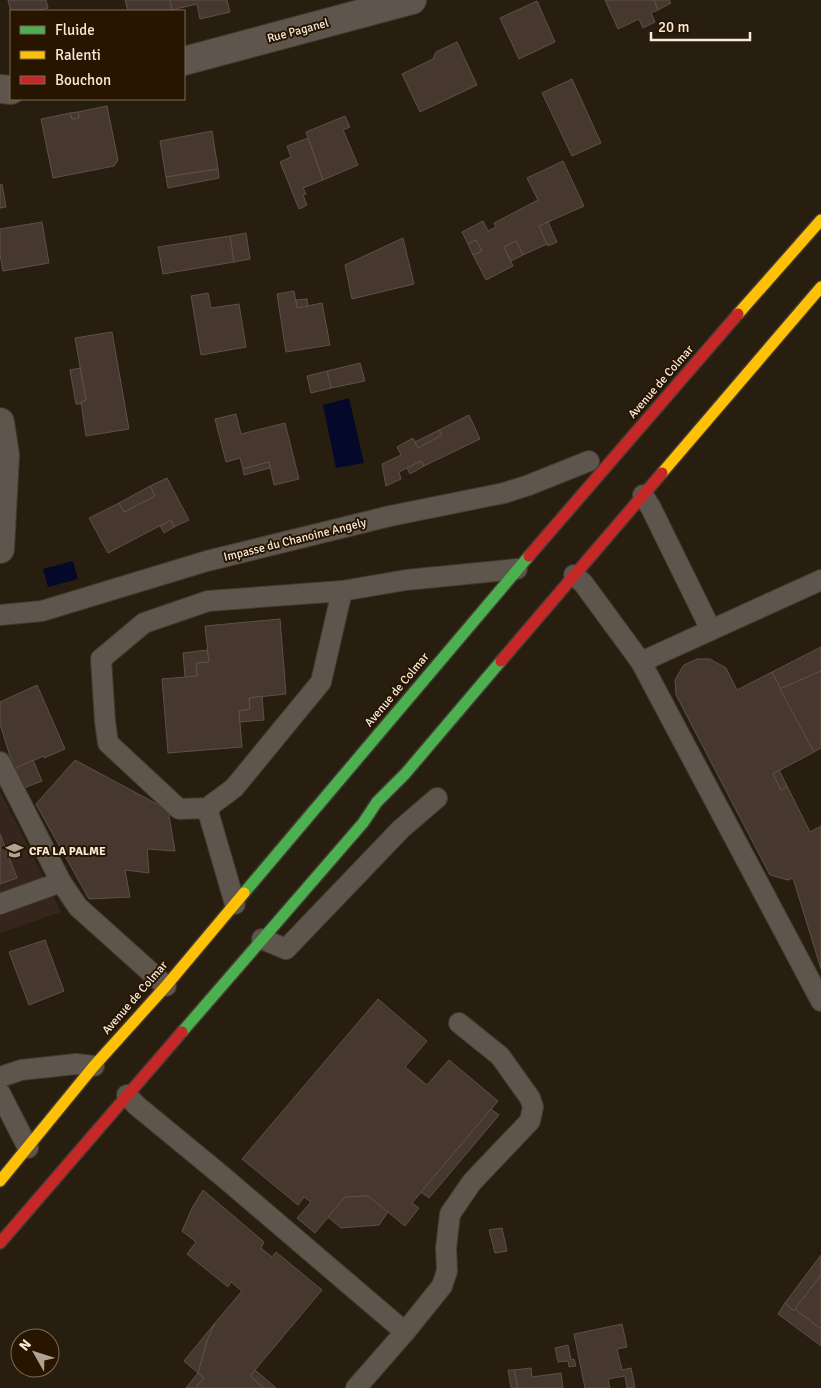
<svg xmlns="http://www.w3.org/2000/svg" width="821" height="1388" font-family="Signika,sans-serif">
<rect width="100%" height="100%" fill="#281e10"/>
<!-- education -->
<path fill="#36251c" d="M 0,791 L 61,912 L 0,933 Z"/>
<!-- water -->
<g fill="#040929">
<path d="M 349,398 L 364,463 L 336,468 L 323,405 Z"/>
<path d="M 73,561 L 78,579 L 48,587 L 43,569 Z"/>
</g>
<!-- building -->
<g fill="#47382f" stroke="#5c5049">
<path d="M 8,0 L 46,0 L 48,8 L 35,11 L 11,11 L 11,13 Z"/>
<path d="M 125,0 L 170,0 L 172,10 L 167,11 L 128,11 Z"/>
<path d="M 170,0 L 227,0 L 230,12 L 200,19 L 197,4 L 172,10 Z"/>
<path d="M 605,0 L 654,0 L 658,10 L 651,13 L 655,22 L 643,28 L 639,19 L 618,29 Z"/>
<path d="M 654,0 L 669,0 L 671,3 L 658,10 Z"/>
<path d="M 537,1 L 555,42 L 519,59 L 500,18 Z"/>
<path d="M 457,42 L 477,85 L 420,112 L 402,74 L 433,59 L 436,52 Z"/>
<path d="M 572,79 L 601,143 L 572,156 L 542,93 Z"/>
<path d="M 107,106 L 118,160 L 114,166 L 53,178 L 41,119 L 70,113 L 72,119 L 79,118 L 78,112 Z"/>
<path d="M 78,112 L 79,118 L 72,119 L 70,113 Z"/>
<path d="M 345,116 L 350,127 L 343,130 L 358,165 L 323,180 L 306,132 Z"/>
<path d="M 212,131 L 218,169 L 166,177 L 160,141 Z"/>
<path d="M 308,138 L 323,180 L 303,188 L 306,194 L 303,195 L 307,205 L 299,209 L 280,162 L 291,157 L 287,146 Z"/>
<path d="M 563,161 L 584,206 L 539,226 L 547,244 L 523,255 L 516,241 L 504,247 L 513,266 L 486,280 L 473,255 L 482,251 L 476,240 L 468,244 L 462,232 L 483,221 L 488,231 L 496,227 L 494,223 L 538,200 L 527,178 Z"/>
<path d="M 218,169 L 219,178 L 168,188 L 166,177 Z"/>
<path d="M 2,184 L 6,207 L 0,208 L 0,185 Z"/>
<path d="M 42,222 L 49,263 L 3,271 L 0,255 L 0,229 Z"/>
<path d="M 548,222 L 557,242 L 548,246 L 539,226 Z"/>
<path d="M 246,233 L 250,259 L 234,262 L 230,236 Z"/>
<path d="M 230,236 L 234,262 L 163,274 L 158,247 Z"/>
<path d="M 403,238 L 414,284 L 352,299 L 345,265 Z"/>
<path d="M 476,240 L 482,251 L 473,255 L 468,244 Z"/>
<path d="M 516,241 L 523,255 L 511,261 L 504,247 Z"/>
<path d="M 294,291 L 297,308 L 322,303 L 330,345 L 286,352 L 277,294 Z"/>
<path d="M 208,293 L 211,308 L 239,304 L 246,347 L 201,355 L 191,296 Z"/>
<path d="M 307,299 L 308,306 L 297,308 L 296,300 Z"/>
<path d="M 112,332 L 129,429 L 86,436 L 81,402 L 86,400 L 75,338 Z"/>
<path d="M 360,363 L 365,381 L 331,388 L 327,371 Z"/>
<path d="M 80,368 L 86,400 L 81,402 L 81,404 L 76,404 L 70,370 Z"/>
<path d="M 327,371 L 331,388 L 311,393 L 307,376 Z"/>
<path d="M 236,414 L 241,434 L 285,423 L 299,479 L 274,485 L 269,462 L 243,469 L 240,458 L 226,462 L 215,419 Z"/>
<path d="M 469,415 L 480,439 L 424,466 L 421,461 L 399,472 L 401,479 L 386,486 L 382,464 L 401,455 L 397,447 L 413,438 L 418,448 L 442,435 L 439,430 Z"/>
<path d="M 439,430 L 442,435 L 418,448 L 415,442 Z"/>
<path d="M 421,461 L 424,466 L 410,474 L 407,468 Z"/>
<path d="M 269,462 L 270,468 L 244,475 L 243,469 Z"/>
<path d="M 167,478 L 189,520 L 174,527 L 171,520 L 108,553 L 89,518 L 119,503 L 124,512 L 155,496 L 150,486 Z"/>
<path d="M 150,486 L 155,496 L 124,512 L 119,503 Z"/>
<path d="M 171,520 L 174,527 L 164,533 L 160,526 Z"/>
<path d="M 280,619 L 286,694 L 249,698 L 250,709 L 239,711 L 242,747 L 168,753 L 162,679 L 197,676 L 196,663 L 209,662 L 205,626 Z"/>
<path d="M 821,647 L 821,671 L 780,689 L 772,672 Z"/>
<path d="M 207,650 L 209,662 L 196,663 L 197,676 L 185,677 L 183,653 Z"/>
<path d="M 697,659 L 710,659 L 726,668 L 737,690 L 772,672 L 814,752 L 773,774 L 781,790 L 787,786 L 810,832 L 821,826 L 821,969 L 793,878 L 788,880 L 770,875 L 676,695 L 675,680 L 682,668 L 684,665 Z"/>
<path d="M 821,671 L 821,748 L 814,752 L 780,689 Z"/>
<path d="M 37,685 L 65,749 L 44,758 L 44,756 L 14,769 L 0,724 L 0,702 Z"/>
<path d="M 262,696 L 264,720 L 240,722 L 239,711 L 250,709 L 249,698 Z"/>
<path d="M 33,760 L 42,781 L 24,788 L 14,769 Z"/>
<path d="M 75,760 L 168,810 L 175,851 L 147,849 L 149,873 L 125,870 L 130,897 L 89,899 L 36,804 Z"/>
<path d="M 779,770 L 787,786 L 781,790 L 773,774 Z"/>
<path d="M 0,834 L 17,878 L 0,884 Z"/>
<path d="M 45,940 L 64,991 L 29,1005 L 9,952 Z"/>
<path d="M 378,999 L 427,1041 L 405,1067 L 427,1085 L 449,1060 L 498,1101 L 412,1203 L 419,1208 L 405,1226 L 368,1196 L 345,1197 L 315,1233 L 297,1218 L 311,1202 L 304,1197 L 298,1205 L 242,1159 Z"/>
<path d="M 491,1109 L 499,1115 L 429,1198 L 421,1192 Z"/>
<path d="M 203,1190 L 264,1242 L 261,1248 L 272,1257 L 276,1252 L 322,1290 L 250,1376 L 264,1388 L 195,1388 L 204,1378 L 198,1373 L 207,1341 L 215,1323 L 242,1291 L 231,1282 L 228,1287 L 187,1254 L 196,1242 L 182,1231 L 192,1208 Z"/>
<path d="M 368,1196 L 388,1212 L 379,1225 L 341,1228 L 328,1217 L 345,1197 Z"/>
<path d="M 502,1228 L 507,1251 L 495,1253 L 489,1230 Z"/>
<path d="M 821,1255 L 821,1275 L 794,1311 L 785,1303 Z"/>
<path d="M 821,1275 L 821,1329 L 795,1309 Z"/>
<path d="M 785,1303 L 794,1311 L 795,1309 L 821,1329 L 821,1346 L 778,1314 Z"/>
<path d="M 215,1323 L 207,1341 L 198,1373 L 184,1361 Z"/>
<path d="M 622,1324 L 627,1347 L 617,1349 L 622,1370 L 631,1368 L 635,1387 L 627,1388 L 625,1376 L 608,1379 L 610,1388 L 585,1388 L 574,1334 Z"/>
<path d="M 568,1345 L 571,1360 L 574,1359 L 576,1366 L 569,1367 L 568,1361 L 558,1362 L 555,1348 Z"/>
<path d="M 531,1368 L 532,1377 L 561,1373 L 563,1388 L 518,1388 L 514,1370 Z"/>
<path d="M 255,1370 L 276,1388 L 264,1388 L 250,1376 Z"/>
<path d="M 508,1370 L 514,1370 L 518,1388 L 511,1388 Z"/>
<path d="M 198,1373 L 204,1378 L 195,1388 L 186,1388 Z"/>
</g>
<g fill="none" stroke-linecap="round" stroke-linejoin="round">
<defs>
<g id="lane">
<path d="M 643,495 L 651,508 L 711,630 L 821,580"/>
<path d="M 574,575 L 583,583 L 641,662 L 821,1001"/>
<path d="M 342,591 L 321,682 L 234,788 L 207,808 L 179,809 L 108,743 L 105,721 L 101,659 L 144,623 L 208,601 L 342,591 L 406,580 L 517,569"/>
<path d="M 0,615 L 42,611 L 207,561 L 390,516 L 504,493 L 529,485 L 589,461"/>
<path d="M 641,662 L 711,630"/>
<path d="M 0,762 L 61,882 L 78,907 L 166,986"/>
<path d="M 207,808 L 235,904"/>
<path d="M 0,904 L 61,882"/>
<path d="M 262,939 L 286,949 L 401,829 L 437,798"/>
<path d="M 0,1077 L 21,1070 L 76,1064 L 94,1066"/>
<path d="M 0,1093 L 28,1148"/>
<path d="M 127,1095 L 136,1105 L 221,1175 L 405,1332 L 356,1388"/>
<path d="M 405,1332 L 442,1286 L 447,1271 L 446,1248 L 450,1214 L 472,1182 L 530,1121 L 533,1107 L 530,1098 L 500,1056 L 459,1023"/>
</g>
<g id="street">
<path d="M 184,61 L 412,0"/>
<path d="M 0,89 L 11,90"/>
<path d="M 0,422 L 5,455 L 0,549"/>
</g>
<g id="fast">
<path d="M 244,893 L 529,556"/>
<path d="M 182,1032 L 363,823 L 377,802 L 405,774 L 501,661"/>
</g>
<g id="slow">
<path d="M 738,314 L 821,220"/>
<path d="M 662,473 L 821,287"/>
<path d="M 0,1181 L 94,1066 L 166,986 L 244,893"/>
</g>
<g id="jam">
<path d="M 529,556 L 738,314"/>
<path d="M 501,661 L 662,473"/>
<path d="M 0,1243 L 182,1032"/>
</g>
</defs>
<!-- lane casing -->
<use href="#lane" stroke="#433b31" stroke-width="22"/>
<!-- street casing -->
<use href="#street" stroke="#433b31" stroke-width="30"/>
<!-- fast casing -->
<use href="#fast" stroke="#433b31" stroke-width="14"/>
<!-- slow casing -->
<use href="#slow" stroke="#433b31" stroke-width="14"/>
<!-- jam casing -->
<use href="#jam" stroke="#433b31" stroke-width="14"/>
<!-- lane -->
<use href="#lane" stroke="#5e554c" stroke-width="20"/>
<!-- street -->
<use href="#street" stroke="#5e554c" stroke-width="28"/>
<!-- fast -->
<use href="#fast" stroke="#4caf50" stroke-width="11"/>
<!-- slow -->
<use href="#slow" stroke="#ffc107" stroke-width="11"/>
<!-- jam -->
<use href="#jam" stroke="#c62828" stroke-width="11"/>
</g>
<!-- icons -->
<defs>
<symbol id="university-bare" viewBox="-9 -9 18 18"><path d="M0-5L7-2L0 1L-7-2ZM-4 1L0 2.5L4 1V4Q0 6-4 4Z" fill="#afa394" stroke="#281500" stroke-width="2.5" paint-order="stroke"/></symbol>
</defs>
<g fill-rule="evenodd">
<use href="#university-bare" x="2" y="838" width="25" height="25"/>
</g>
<g text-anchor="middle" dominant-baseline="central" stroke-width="4" stroke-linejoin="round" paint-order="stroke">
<!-- street labels -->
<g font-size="12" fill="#f7eadb" stroke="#281500">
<text transform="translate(298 31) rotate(-15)">Rue Paganel</text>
<text transform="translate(661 382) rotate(-49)">Avenue de Colmar</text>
<text transform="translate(295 540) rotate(-14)">Impasse du Chanoine Angely</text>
<text transform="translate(397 690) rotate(-50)">Avenue de Colmar</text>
<text transform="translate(135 998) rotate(-49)">Avenue de Colmar</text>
</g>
<!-- poi labels -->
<g font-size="12" font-weight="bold" fill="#f7eadb" stroke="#281500" text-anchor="start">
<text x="29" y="851">CFA LA PALME</text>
</g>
</g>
<!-- legend -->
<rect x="10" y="10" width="175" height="90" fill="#281500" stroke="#7b6a58"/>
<rect x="20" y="26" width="25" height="8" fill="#4caf50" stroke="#7b6a58"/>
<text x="55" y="35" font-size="15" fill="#f7eadb">Fluide</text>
<rect x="20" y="51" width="25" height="8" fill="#ffc107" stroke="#7b6a58"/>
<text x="55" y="60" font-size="15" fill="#f7eadb">Ralenti</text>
<rect x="20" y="76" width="25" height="8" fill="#c62828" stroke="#7b6a58"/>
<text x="55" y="85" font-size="15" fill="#f7eadb">Bouchon</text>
<!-- north arrow -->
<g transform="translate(35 1353) rotate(309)"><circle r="24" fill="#281500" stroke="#7b6a58"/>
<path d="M0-4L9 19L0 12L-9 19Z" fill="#afa394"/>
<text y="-8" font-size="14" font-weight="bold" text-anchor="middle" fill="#f7eadb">N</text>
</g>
<!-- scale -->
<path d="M651 32v8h99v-8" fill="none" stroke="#f7eadb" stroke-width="2.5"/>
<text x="658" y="32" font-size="15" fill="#f7eadb" stroke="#281500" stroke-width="4" paint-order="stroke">20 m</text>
</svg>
